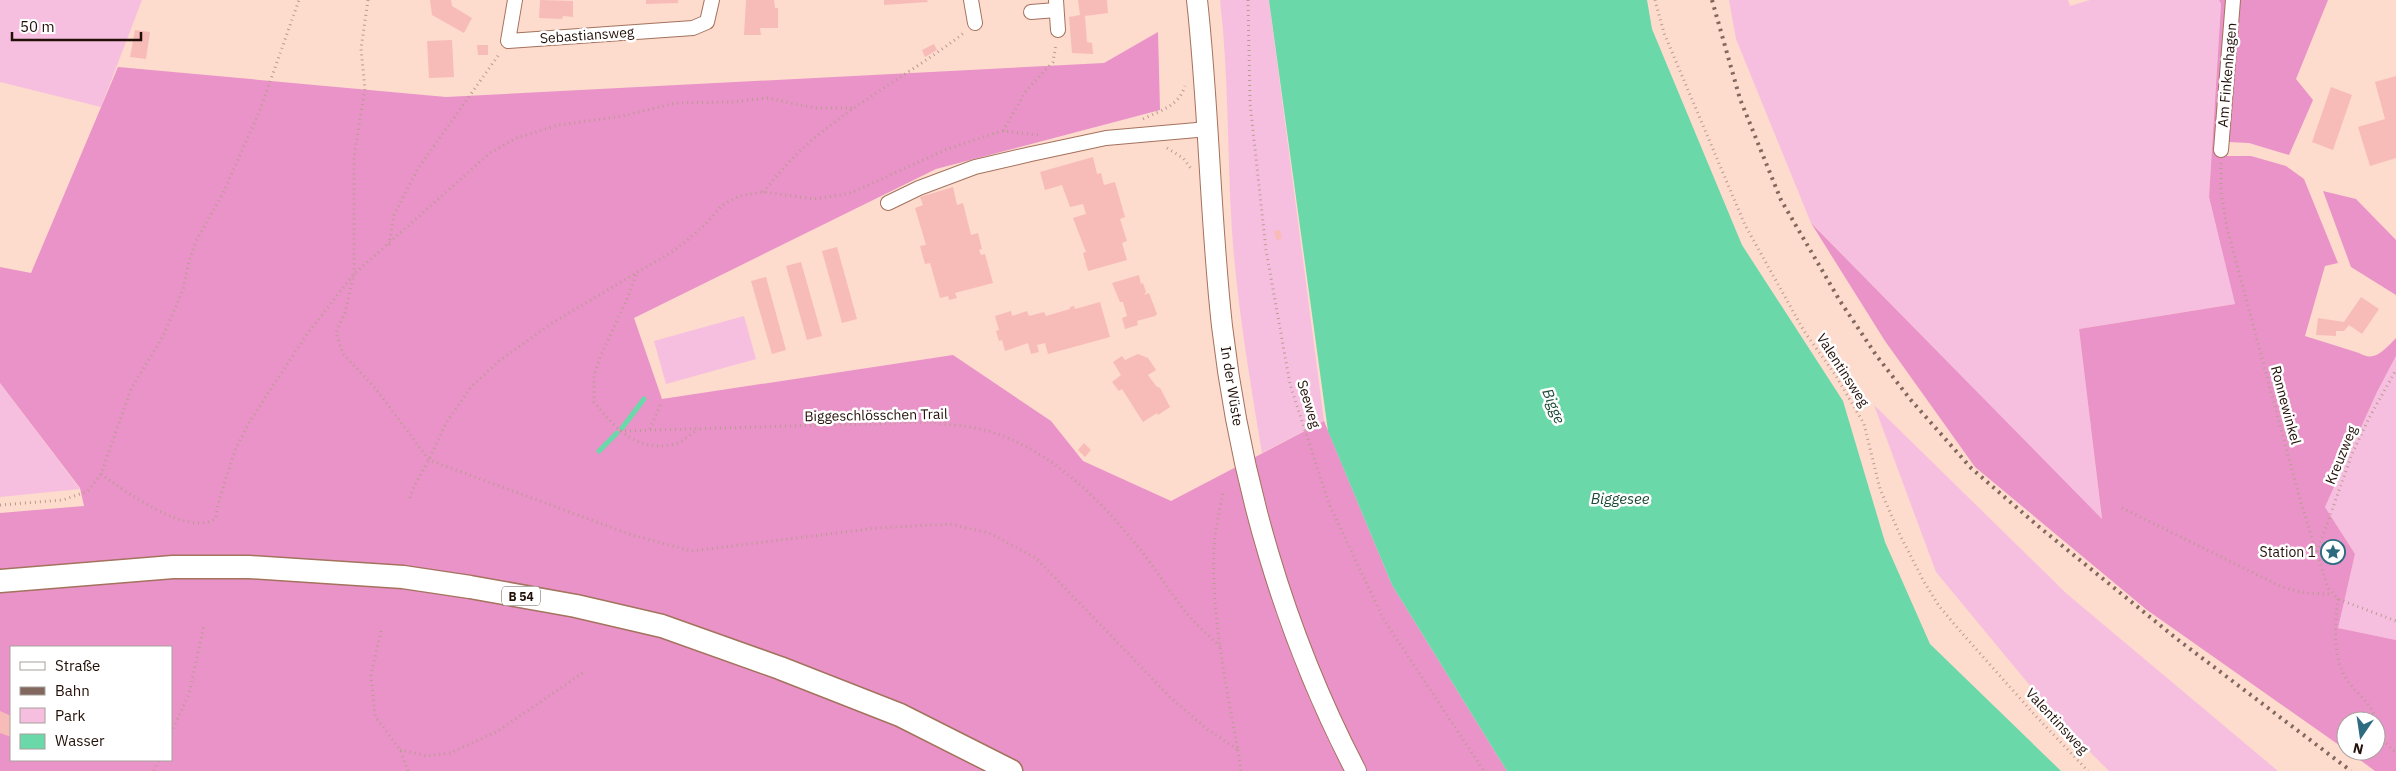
<svg xmlns="http://www.w3.org/2000/svg" width="2396" height="771" font-family="'IBM Plex Sans',sans-serif">
<rect width="100%" height="100%" fill="#fddbcd"/>
<!-- green -->
<g fill="#f7bfdf">
<path d="M 0,0 L 142,0 L 101,107 L 0,82 Z"/>
<path d="M 1220,0 L 1269,0 L 1324,421 L 1262,453 C 1250,380 1237,305 1232,231 C 1227,154 1229,77 1220,0 Z"/>
<path d="M 1729,0 L 2068,0 L 2070,6 L 2090,0 L 2219,0 L 2221,4 L 2209,197 L 2235,304 L 2079,329 L 2102,520 L 1811,223 L 1736,39 Z"/>
<path d="M 744,316 L 756,359 L 666,384 L 654,341 Z"/>
<path d="M 2396,356 L 2396,640 L 2337,628 L 2355,554 L 2325,507 L 2377,392 Z"/>
<path d="M 0,383 L 80,489 L 0,497 Z"/>
<path d="M 1874,405 L 2067,594 L 2278,771 L 2109,771 L 2061,723 L 1936,572 Z"/>
</g>
<!-- forest -->
<g fill="#ea93c8" fill-rule="evenodd">
<path d="M 2219,0 L 2328,0 L 2296,79 L 2313,100 L 2289,155 L 2249,143 L 2228,142 L 2227,156 L 2251,156 L 2286,166 L 2304,179 L 2338,263 L 2325,266 L 2305,336 L 2359,353 C 2375,363 2385,349 2396,338 L 2396,356 L 2377,392 L 2325,507 L 2355,554 L 2338,628 L 2396,640 L 2396,771 L 2375,771 L 2348,751 L 2376,751 L 2376,721 L 2346,721 L 2346,750 L 2147,610 L 1975,467 L 1885,341 L 1811,223 L 2102,519 L 2079,329 L 2235,304 L 2209,197 L 2221,4 Z"/>
<path d="M 1158,32 L 1160,110 L 936,169 L 634,318 L 662,399 L 953,355 L 1051,421 L 1083,461 L 1171,501 L 1324,421 L 1392,585 L 1507,771 L 0,771 L 0,513 L 84,506 L 80,488 L 0,383 L 0,267 L 31,273 L 118,67 L 446,97 L 1104,63 ZM 11,647 L 171,647 L 171,760 L 11,760 Z"/>
<path d="M 2323,191 L 2356,199 L 2396,240 L 2396,295 L 2351,267 Z"/>
</g>
<!-- water -->
<path fill="#6ad8a8" d="M 1269,0 L 1647,0 L 1652,29 L 1742,245 L 1843,401 L 1885,542 L 1930,644 L 2061,771 L 1507,771 L 1392,585 L 1328,431 Z"/>
<g fill="none" stroke-linecap="round" stroke-linejoin="round">
<!-- stream -->
<g stroke="#6ad8a8" stroke-width="5">
<path d="M 622,428 L 644,399"/>
<path d="M 599,451 L 617,433"/>
</g>
</g>
<!-- building -->
<g fill="#f8bcb8">
<path d="M 430,0 L 451,0 L 452,6 L 472,18 L 464,33 L 432,15 Z"/>
<path d="M 540,0 L 573,1 L 573,17 L 563,16 L 562,19 L 539,18 Z"/>
<path d="M 646,0 L 678,0 L 678,3 L 646,4 Z"/>
<path d="M 746,0 L 774,0 L 775,8 L 778,8 L 778,28 L 760,28 L 761,35 L 744,35 Z"/>
<path d="M 884,0 L 927,0 L 928,2 L 884,5 Z"/>
<path d="M 1078,0 L 1107,0 L 1108,13 L 1085,16 L 1087,42 L 1092,43 L 1093,54 L 1072,53 L 1069,17 L 1080,15 Z"/>
<path d="M 135,30 L 150,32 L 146,59 L 130,57 Z"/>
<path d="M 452,40 L 454,77 L 429,78 L 427,41 Z"/>
<path d="M 934,44 L 937,50 L 925,57 L 922,50 Z"/>
<path d="M 477,45 L 488,45 L 488,55 L 478,55 Z"/>
<path d="M 2396,76 L 2396,158 L 2370,166 L 2358,127 L 2385,119 L 2375,82 Z"/>
<path d="M 2331,87 L 2352,95 L 2333,150 L 2312,142 Z"/>
<path d="M 1093,157 L 1097,174 L 1101,173 L 1104,185 L 1115,182 L 1125,217 L 1120,219 L 1127,241 L 1122,243 L 1127,260 L 1088,271 L 1083,253 L 1086,252 L 1073,218 L 1086,214 L 1083,204 L 1070,207 L 1062,185 L 1045,190 L 1040,172 Z"/>
<path d="M 953,187 L 957,205 L 963,203 L 971,235 L 978,233 L 982,249 L 979,250 L 981,255 L 985,254 L 993,283 L 955,293 L 957,298 L 949,300 L 948,296 L 940,298 L 930,263 L 925,264 L 920,246 L 926,245 L 915,208 L 923,205 L 920,197 Z"/>
<path d="M 1280,230 L 1282,239 L 1276,240 L 1274,231 Z"/>
<path d="M 837,247 L 857,319 L 842,323 L 822,251 Z"/>
<path d="M 801,262 L 822,336 L 807,340 L 786,266 Z"/>
<path d="M 1139,275 L 1141,284 L 1143,283 L 1146,292 L 1144,295 L 1149,293 L 1157,314 L 1155,316 L 1137,321 L 1138,325 L 1125,329 L 1122,318 L 1127,316 L 1123,302 L 1120,302 L 1112,283 Z"/>
<path d="M 766,277 L 786,350 L 772,354 L 751,281 Z"/>
<path d="M 2361,297 L 2379,309 L 2362,334 L 2349,325 L 2344,331 L 2336,331 L 2336,336 L 2316,335 L 2318,318 L 2344,322 Z"/>
<path d="M 1100,302 L 1110,337 L 1048,354 L 1045,343 L 1037,345 L 1039,352 L 1031,354 L 1028,343 L 1005,351 L 1002,340 L 999,341 L 996,331 L 999,330 L 995,316 L 1011,311 L 1012,316 L 1027,311 L 1029,316 L 1044,312 L 1046,316 L 1070,309 L 1070,307 L 1074,306 L 1075,309 Z"/>
<path d="M 1138,354 L 1148,358 L 1156,370 L 1148,375 L 1156,386 L 1160,388 L 1170,407 L 1158,415 L 1157,413 L 1143,422 L 1122,389 L 1119,391 L 1112,382 L 1121,375 L 1113,362 L 1122,356 L 1125,360 Z"/>
<path d="M 1084,443 L 1091,450 L 1085,457 L 1078,450 Z"/>
<path d="M 0,711 L 11,716 L 11,737 L 0,733 Z"/>
</g>
<g fill="none" stroke-linecap="round" stroke-linejoin="round">
<defs>
<g id="street">
<path d="M 515,0 L 508,41 L 693,28 L 707,22 L 712,0"/>
<path d="M 971,0 L 975,23"/>
<path d="M 1056,0 L 1058,30"/>
<path d="M 1031,12 L 1056,10"/>
<path d="M 2221,150 L 2233,0"/>
<path d="M 888,203 L 919,188 L 975,167 L 1031,154 L 1106,138 L 1208,129"/>
</g>
<path id="secondary" d="M 1197,0 C 1209,108 1210,218 1222,326 C 1240,480 1284,633 1356,771"/>
<path id="primary" d="M 0,581 L 173,567 L 249,567 L 403,577 L 470,587 L 576,606 L 662,626 L 780,668 L 900,715 L 1011,771"/>
</defs>
<!-- street casing -->
<use href="#street" stroke="#a4725d" stroke-width="16"/>
<!-- secondary casing -->
<use href="#secondary" stroke="#a4725d" stroke-width="22"/>
<!-- primary casing -->
<use href="#primary" stroke="#a4725d" stroke-width="25"/>
<!-- path -->
<g stroke="#b99c90" stroke-width="3" stroke-dasharray="1 4" stroke-linecap="butt">
<path d="M 368,0 L 361,49 L 365,89 L 354,157 L 354,274 L 345,313 L 336,332 L 343,354 L 376,389 L 429,460 L 632,535 L 692,551 L 877,528 L 950,524 L 989,533 L 1036,558 L 1170,697 L 1207,729 L 1238,750 C 1226,686 1211,613 1214,548 C 1215,529 1220,510 1223,491"/>
<path d="M 1248,0 L 1250,103 L 1266,250 L 1290,384 L 1329,504 L 1384,620 L 1484,771"/>
<path d="M 1655,0 L 1664,33 L 1745,225 L 1804,331 L 1836,376 L 1864,424 L 1880,489 L 1900,535 L 1923,580 L 1939,606 L 1961,632 L 2033,713 L 2088,771"/>
<path d="M 1143,119 C 1161,110 1178,107 1185,86"/>
<path d="M 1003,131 L 1026,91 L 1053,62 L 1056,44"/>
<path d="M 1167,148 L 1183,158 L 1192,170"/>
<path d="M 2221,163 L 2221,192 L 2227,228 L 2301,503 L 2328,588 L 2338,599 L 2396,621"/>
<path d="M 763,192 C 776,177 788,162 802,149 C 852,103 913,73 965,32"/>
<path d="M 389,245 L 394,215 L 417,170 L 500,53"/>
<path d="M 636,275 L 628,297 L 601,355 L 594,376 L 594,402 C 616,429 637,453 675,444 C 683,442 691,434 698,429"/>
<path d="M 650,429 L 661,403"/>
<path d="M 620,431 L 928,422 C 950,425 974,426 995,433 C 1055,454 1100,500 1139,548 C 1155,568 1168,589 1184,610 C 1194,623 1208,635 1221,647"/>
<path d="M 101,474 C 123,490 190,539 216,518 L 218,504 L 235,450 L 250,421 L 307,334 L 354,274 L 490,153 L 516,138 L 559,125 L 623,116 L 675,103 L 733,102 L 767,98 L 815,108 L 854,108"/>
<path d="M 410,498 L 414,486 L 429,460 L 446,423 L 471,387 L 499,361 L 552,323 L 675,250 L 705,225 L 721,206 L 739,196 L 763,192 L 815,199 L 851,193 L 945,150 L 995,133 L 1003,131 L 1039,135"/>
<path d="M 0,505 L 63,500 L 88,491 L 101,474 L 131,389 L 163,336 L 183,290 L 189,261 L 196,241 L 223,193 L 260,110 L 299,0"/>
<path d="M 2122,508 L 2282,587 L 2305,593 L 2332,594"/>
<path d="M 2317,552 L 2352,454 L 2369,418 L 2396,370"/>
<path d="M 2338,599 C 2335,624 2332,658 2347,680 C 2358,695 2371,702 2376,721"/>
<path d="M 381,631 L 371,675 L 375,716 L 400,750 L 408,771"/>
<path d="M 2376,721 L 2383,740 L 2396,753"/>
<path d="M 171,733 L 189,694 L 204,625"/>
<path d="M 400,750 L 427,756 L 450,753 L 498,731 L 584,672"/>
<path d="M 1238,750 L 1241,771"/>
<path d="M 154,771 L 159,760"/>
</g>
<!-- street -->
<use href="#street" stroke="#fff" stroke-width="14"/>
<!-- secondary -->
<use href="#secondary" stroke="#fff" stroke-width="20"/>
<!-- primary -->
<use href="#primary" stroke="#fff" stroke-width="22"/>
<!-- rail -->
<path stroke="#81675d" stroke-width="4" stroke-dasharray="2.5 5" stroke-linecap="butt" d="M 1712,0 L 1740,99 L 1781,200 L 1840,301 L 1876,355 L 1910,399 L 1971,468 L 2038,526 L 2177,639 L 2351,771"/>
</g>
<!-- icons -->
<defs>
<symbol id="sight-ring" viewBox="-11 -11 22 22"><circle r="9.5" fill="#fff" stroke="#2c6b80" stroke-width="1.5"/><path d="M0-6L1.8-2.2L6-1.7L2.9 1.2L3.7 5.4L0 3.3L-3.7 5.4L-2.9 1.2L-6-1.7L-1.8-2.2Z" fill="#2c6b80"/></symbol>
</defs>
<g fill-rule="evenodd">
<use href="#sight-ring" x="2319" y="538" width="28" height="28"/>
</g>
<g text-anchor="middle" dominant-baseline="central" stroke-width="5" stroke-linejoin="round" paint-order="stroke">
<!-- shield labels -->
<rect fill="#fff" stroke="#645752" stroke-width="1" x="502" y="586.5" width="38" height="19" rx="4"/>
<g font-size="12" font-weight="bold" fill="#220f08">
<text x="521" y="596">B 54</text>
</g>
<!-- street labels -->
<g font-size="14" fill="#220f08" stroke="#fff">
<text transform="translate(587 35) rotate(-4)">Sebastiansweg</text>
<text transform="translate(2227 75) rotate(-85)">Am Finkenhagen</text>
<text transform="translate(1843 370) rotate(57)">Valentinsweg</text>
<text transform="translate(1232 386) rotate(81)">In der Wüste</text>
<text transform="translate(1309 404) rotate(73)">Seeweg</text>
<text transform="translate(2286 405) rotate(75)">Ronnewinkel</text>
<text transform="translate(876 415) rotate(-1)">Biggeschlösschen Trail</text>
<text transform="translate(2341 455) rotate(-68)">Kreuzweg</text>
<text transform="translate(2057 721) rotate(47)">Valentinsweg</text>
</g>
<!-- poi labels -->
<g font-size="14" fill="#220f08" stroke="#fff" text-anchor="end">
<text x="2316" y="552">Station 1</text>
</g>
<!-- water labels -->
<g font-size="15" font-style="italic" fill="#1c4a37" stroke="#fff">
<text transform="translate(1554 406) rotate(68)">Bigge</text>
<text x="1620" y="498">Biggesee</text>
</g>
</g>
<!-- legend -->
<rect x="10" y="646" width="162" height="115" fill="#ffffff" stroke="#a79f9c"/>
<rect x="20" y="662" width="25" height="8" fill="#ffffff" stroke="#a79f9c"/>
<text x="55" y="671" font-size="15" fill="#220f08">Straße</text>
<rect x="20" y="687" width="25" height="8" fill="#81675d" stroke="#a79f9c"/>
<text x="55" y="696" font-size="15" fill="#220f08">Bahn</text>
<rect x="20" y="708" width="25" height="15" fill="#f7bfdf" stroke="#a79f9c"/>
<text x="55" y="721" font-size="15" fill="#220f08">Park</text>
<rect x="20" y="734" width="25" height="15" fill="#6ad8a8" stroke="#a79f9c"/>
<text x="55" y="746" font-size="15" fill="#220f08">Wasser</text>
<!-- north arrow -->
<g transform="translate(2361 736) rotate(193)"><circle r="24" fill="#ffffff" stroke="#a79f9c"/>
<path d="M0-4L9 19L0 12L-9 19Z" fill="#2c6b80"/>
<text y="-8" font-size="14" font-weight="bold" text-anchor="middle" fill="#220f08">N</text>
</g>
<!-- scale -->
<path d="M12 32v8h129v-8" fill="none" stroke="#220f08" stroke-width="2.5"/>
<text x="20" y="32" font-size="15" fill="#220f08" stroke="#ffffff" stroke-width="4" paint-order="stroke">50 m</text>
</svg>
